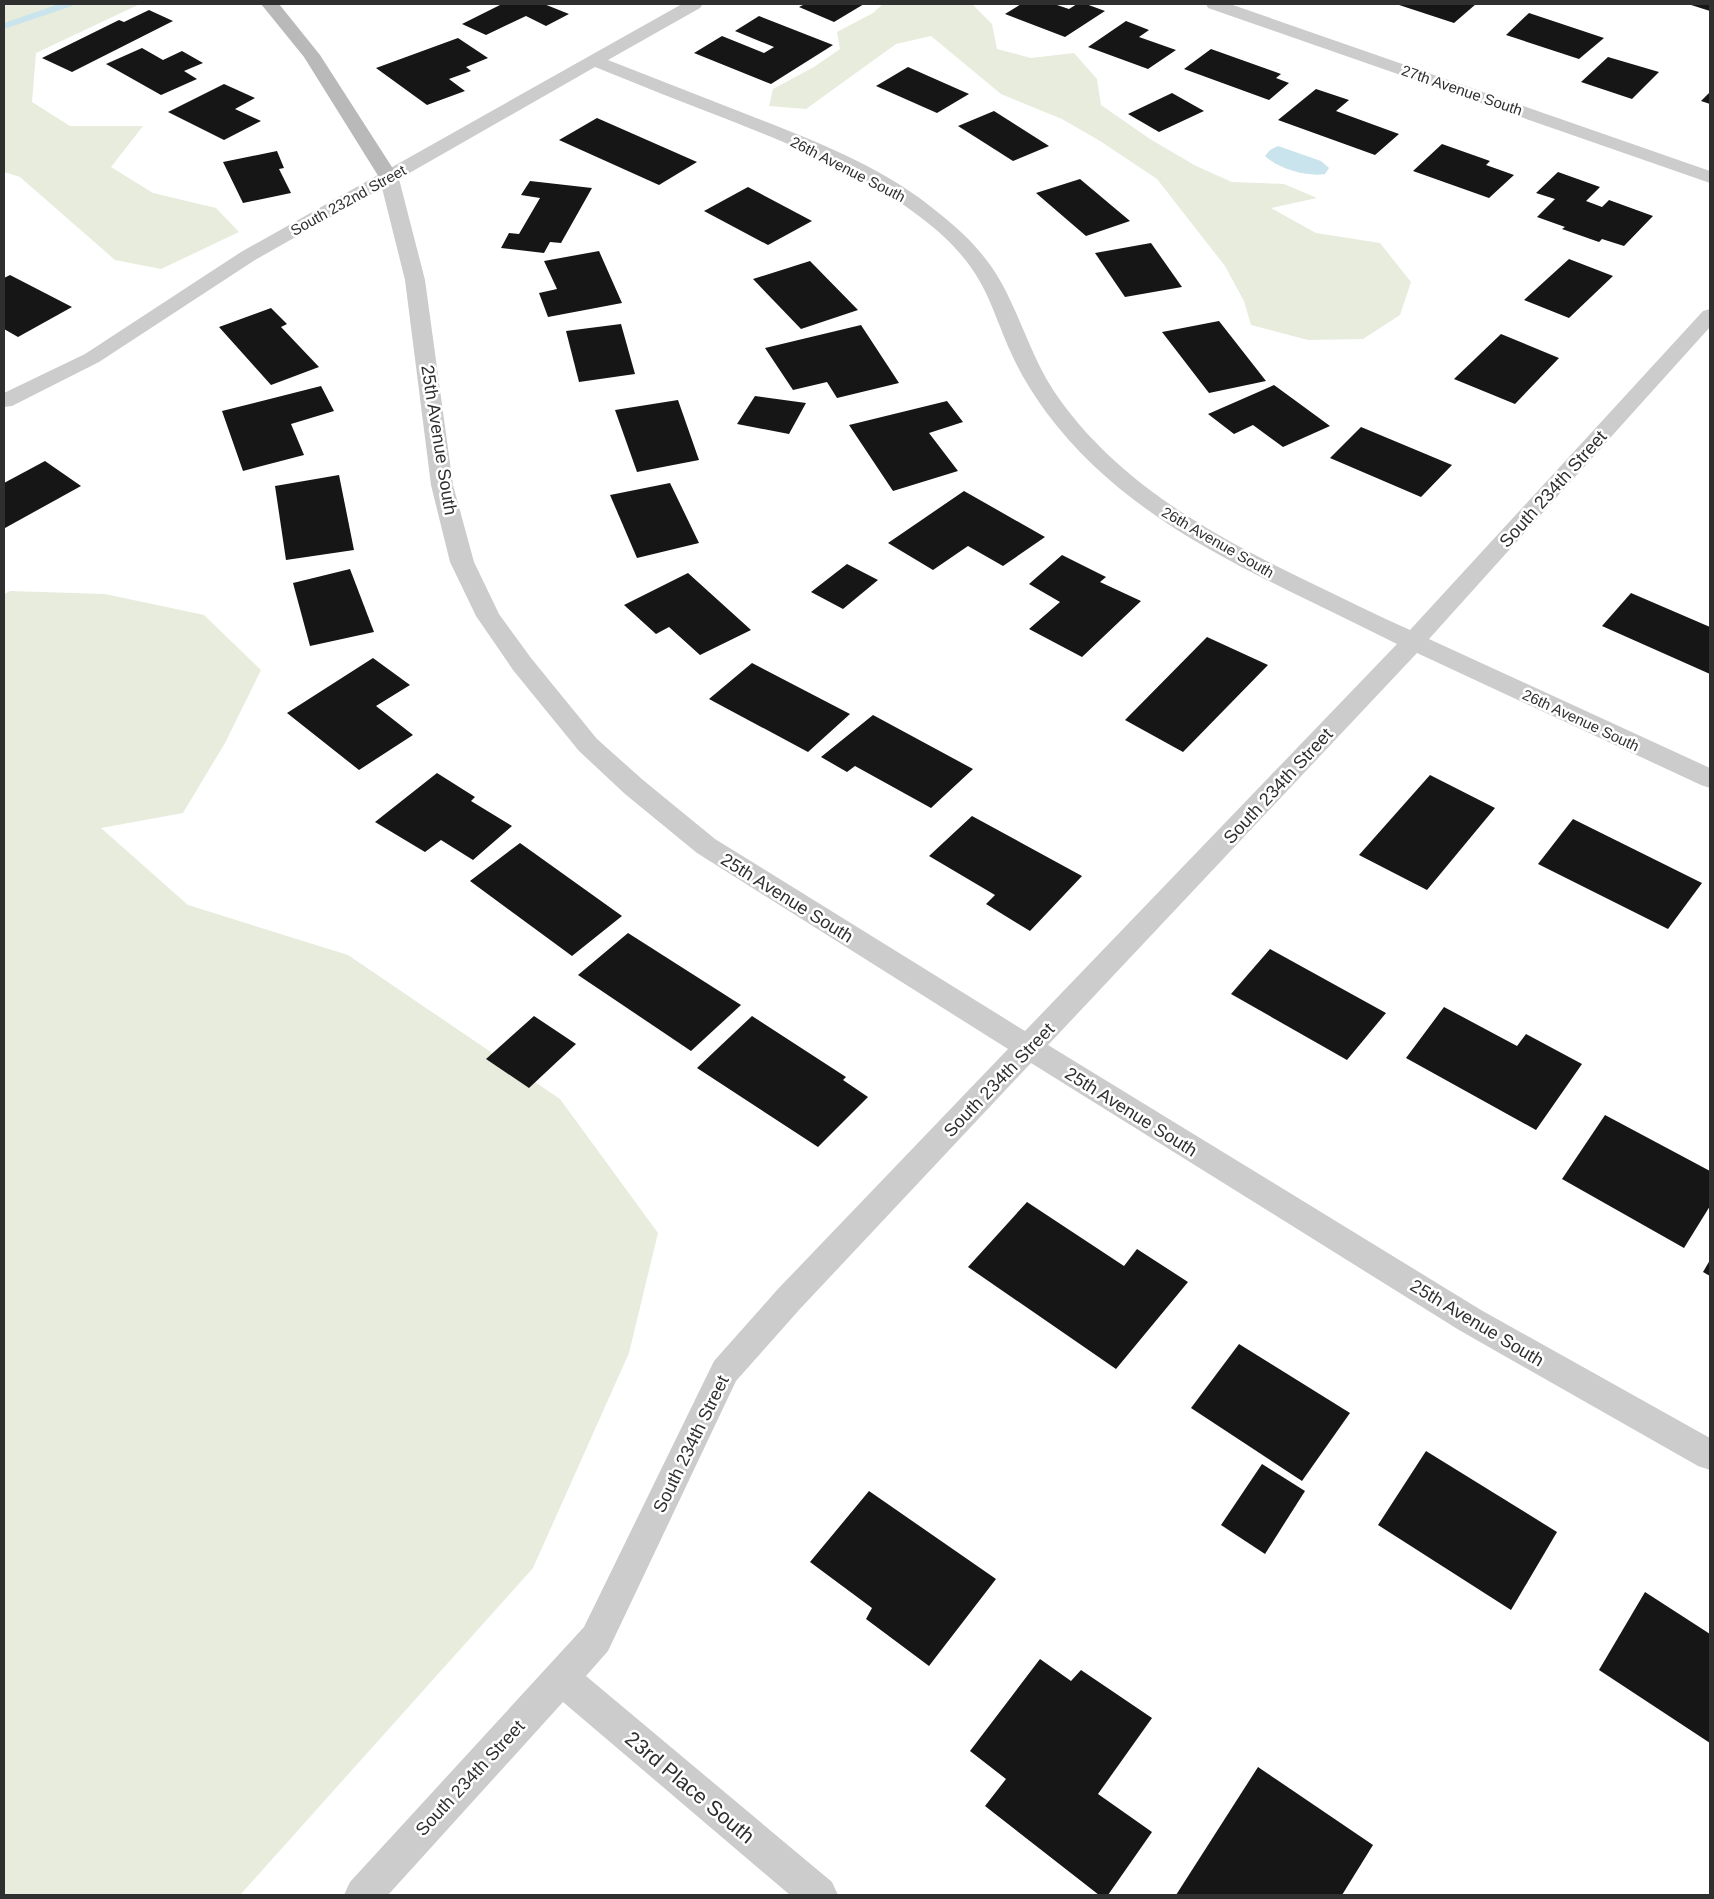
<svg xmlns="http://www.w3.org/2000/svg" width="1714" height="1899" font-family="Arial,sans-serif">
<rect width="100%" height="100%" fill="#fff"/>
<!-- green -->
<g fill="#e7ecdd">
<path d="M 4,4 L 140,4 L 36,53 L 32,102 L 70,126 L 143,126 L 111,167 L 153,193 L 216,208 L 239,232 L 161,269 L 115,260 L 20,177 L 4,172 Z"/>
<path d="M 883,4 L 972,4 L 992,24 L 997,49 L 1031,58 L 1074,53 L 1097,79 L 1101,105 L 1150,139 L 1196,166 L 1232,182 L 1284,184 L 1317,198 L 1271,208 L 1316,233 L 1380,243 L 1411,282 L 1400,315 L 1363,339 L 1308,340 L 1251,325 L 1244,301 L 1225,266 L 1157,179 L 1100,141 L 1062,119 L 1001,94 L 931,36 L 896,44 L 806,109 L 769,106 L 773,89 L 814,67 L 840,49 L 837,32 L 873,13 Z"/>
<path d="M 10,591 L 105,594 L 204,615 L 261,670 L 225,743 L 183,813 L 101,828 L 188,905 L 348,955 L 560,1099 L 658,1233 L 629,1353 L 533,1568 L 240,1895 L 4,1895 L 4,594 Z"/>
</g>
<!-- water -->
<path fill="#c9e4ec" d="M 1278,146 L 1321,161 L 1329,168 L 1325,174 C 1306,177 1279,169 1265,156 L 1270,150 Z"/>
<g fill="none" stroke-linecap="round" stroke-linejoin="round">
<!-- stream -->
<path fill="#c9e4ec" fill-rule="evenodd" d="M 59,4 L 73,4 L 72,6 L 4,29 L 4,23 Z"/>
</g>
<!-- building -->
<g fill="#161616">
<path d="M 502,4 L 544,4 L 569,14 L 546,26 L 526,16 L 486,35 L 462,24 Z"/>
<path d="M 805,4 L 864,4 L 834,22 L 799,7 Z"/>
<path d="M 1021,4 L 1054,4 L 1069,9 L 1077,4 L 1086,4 L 1105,11 L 1065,37 L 1005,14 Z"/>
<path d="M 1396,4 L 1476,4 L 1454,23 Z"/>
<path d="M 1688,4 L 1710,4 L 1710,11 Z"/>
<path d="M 149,10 L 173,21 L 72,72 L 42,58 L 119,20 L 124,22 Z"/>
<path d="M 1529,13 L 1604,38 L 1579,59 L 1506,35 Z"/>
<path d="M 759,16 L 833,45 L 771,84 L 694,53 L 722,36 L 764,53 L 774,47 L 735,31 Z"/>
<path d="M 1126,21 L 1149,30 L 1139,37 L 1176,50 L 1148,69 L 1088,47 Z"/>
<path d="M 458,38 L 488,58 L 466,67 L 471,71 L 449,79 L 465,91 L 427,105 L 376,68 Z"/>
<path d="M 142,48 L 163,60 L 182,51 L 203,63 L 184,71 L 197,79 L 161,95 L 106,64 Z"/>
<path d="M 1211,49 L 1281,74 L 1276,78 L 1289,83 L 1269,100 L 1184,69 Z"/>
<path d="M 1608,57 L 1659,72 L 1632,99 L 1581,82 Z"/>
<path d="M 908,67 L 969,94 L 937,113 L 876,86 Z"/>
<path d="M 224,84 L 255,98 L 235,109 L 261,121 L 224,140 L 168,112 Z"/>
<path d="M 1316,89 L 1349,100 L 1336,111 L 1399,134 L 1375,155 L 1278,120 Z"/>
<path d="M 1710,92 L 1710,104 L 1701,101 Z"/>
<path d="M 1172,93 L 1204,111 L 1159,132 L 1128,114 Z"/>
<path d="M 994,111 L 1049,146 L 1013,161 L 958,126 Z"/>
<path d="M 597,118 L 697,162 L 659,185 L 559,140 Z"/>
<path d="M 1442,144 L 1490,161 L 1486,165 L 1514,175 L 1489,198 L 1413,171 Z"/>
<path d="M 277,151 L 284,168 L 279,169 L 291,193 L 243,203 L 223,162 Z"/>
<path d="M 1558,172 L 1600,187 L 1586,201 L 1602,207 L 1609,200 L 1653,216 L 1624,246 L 1602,239 L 1599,242 L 1562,229 L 1565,227 L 1537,217 L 1555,199 L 1536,193 Z"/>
<path d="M 1080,179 L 1130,221 L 1086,236 L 1036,193 Z"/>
<path d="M 530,181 L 592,188 L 561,243 L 550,242 L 544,253 L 501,248 L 509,233 L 519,234 L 540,198 L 521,195 Z"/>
<path d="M 748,187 L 812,221 L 768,245 L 704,211 Z"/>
<path d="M 1151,243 L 1182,287 L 1125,297 L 1095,253 Z"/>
<path d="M 599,251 L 622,303 L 548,317 L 539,293 L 557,289 L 544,261 Z"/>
<path d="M 1569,259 L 1613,276 L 1569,318 L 1524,300 Z"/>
<path d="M 810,261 L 858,310 L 801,329 L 753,279 Z"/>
<path d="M 10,275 L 72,307 L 18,337 L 4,329 L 4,278 Z"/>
<path d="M 271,308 L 287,324 L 281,327 L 319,367 L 271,385 L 219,327 Z"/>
<path d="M 1219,321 L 1266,381 L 1209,393 L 1162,332 Z"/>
<path d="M 621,324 L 635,374 L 579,382 L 566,331 Z"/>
<path d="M 861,325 L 899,383 L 837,398 L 827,382 L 793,390 L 765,348 Z"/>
<path d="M 1501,334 L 1559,358 L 1515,404 L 1454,379 Z"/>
<path d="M 1274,385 L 1330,426 L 1283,447 L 1253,425 L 1234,434 L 1208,414 Z"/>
<path d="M 321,386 L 334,411 L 291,424 L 304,455 L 243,471 L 222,411 Z"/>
<path d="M 755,396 L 806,403 L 789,434 L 737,424 Z"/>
<path d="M 678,400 L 699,460 L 637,472 L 615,410 Z"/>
<path d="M 947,401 L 963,422 L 929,433 L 958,471 L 893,491 L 849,425 Z"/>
<path d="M 1361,427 L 1452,465 L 1421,497 L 1330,458 Z"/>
<path d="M 45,461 L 81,486 L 5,528 L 4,483 Z"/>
<path d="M 339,475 L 354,550 L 286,560 L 275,486 Z"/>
<path d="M 670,483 L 699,543 L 637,558 L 610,495 Z"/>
<path d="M 964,491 L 1045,537 L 1003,566 L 968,546 L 933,570 L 888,543 Z"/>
<path d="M 1062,555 L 1106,577 L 1100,582 L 1141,601 L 1082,657 L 1029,629 L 1060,602 L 1029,584 Z"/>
<path d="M 847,564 L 878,580 L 843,609 L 811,592 Z"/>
<path d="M 350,569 L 374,632 L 310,646 L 293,583 Z"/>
<path d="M 688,573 L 751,630 L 700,655 L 669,627 L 656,634 L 624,605 Z"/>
<path d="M 1631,593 L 1710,627 L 1710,674 L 1602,626 Z"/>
<path d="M 1207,637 L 1268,665 L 1183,752 L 1125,720 Z"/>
<path d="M 373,658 L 410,685 L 376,706 L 413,735 L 359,770 L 287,713 Z"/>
<path d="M 752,663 L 850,714 L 808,752 L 709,699 Z"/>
<path d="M 873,715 L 973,769 L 931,808 L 855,766 L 847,772 L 821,757 Z"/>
<path d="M 437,773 L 475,797 L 471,801 L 512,826 L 473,860 L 441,840 L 425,852 L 375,822 Z"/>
<path d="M 1430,775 L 1495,808 L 1427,890 L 1359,855 Z"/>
<path d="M 972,816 L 1082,876 L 1030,931 L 986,904 L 995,895 L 929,856 Z"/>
<path d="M 1573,819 L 1702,883 L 1668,929 L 1538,864 Z"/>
<path d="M 520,843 L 622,916 L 572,956 L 470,881 Z"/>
<path d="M 628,933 L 741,1005 L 691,1051 L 578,975 Z"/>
<path d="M 1270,949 L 1386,1013 L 1347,1060 L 1231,994 Z"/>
<path d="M 1444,1007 L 1517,1046 L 1526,1034 L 1582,1064 L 1536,1130 L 1406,1058 Z"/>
<path d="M 534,1016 L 576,1044 L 529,1088 L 486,1059 Z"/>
<path d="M 752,1016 L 846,1077 L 843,1080 L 868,1097 L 818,1147 L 697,1068 Z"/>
<path d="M 1605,1115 L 1710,1171 L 1710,1206 L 1684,1248 L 1562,1179 Z"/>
<path d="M 1027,1202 L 1124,1266 L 1137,1249 L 1188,1282 L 1116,1369 L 968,1267 Z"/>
<path d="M 1710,1260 L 1710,1276 L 1703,1272 Z"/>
<path d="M 1239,1344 L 1350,1413 L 1302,1481 L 1191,1408 Z"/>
<path d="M 1426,1451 L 1557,1532 L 1511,1610 L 1378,1525 Z"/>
<path d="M 1262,1464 L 1305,1491 L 1265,1554 L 1221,1525 Z"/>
<path d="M 869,1491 L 996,1579 L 929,1666 L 866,1619 L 872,1608 L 810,1562 Z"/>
<path d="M 1645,1592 L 1710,1634 L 1710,1743 L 1599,1670 Z"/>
<path d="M 1040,1659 L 1071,1681 L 1081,1670 L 1152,1718 L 1098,1794 L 1152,1832 L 1108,1895 L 1099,1895 L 985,1806 L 1006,1779 L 970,1751 Z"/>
<path d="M 1258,1767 L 1373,1845 L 1342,1895 L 1176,1895 Z"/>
</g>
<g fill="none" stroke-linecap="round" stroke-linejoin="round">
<!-- street -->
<g fill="#ccc" fill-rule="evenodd">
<path d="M 682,4 L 703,4 L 700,8 L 608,60 C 654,78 700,96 746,114 C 813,140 885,167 940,214 C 964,233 986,255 1001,282 C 1023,322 1033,363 1060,400 C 1122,486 1216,537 1309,582 C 1343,598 1376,615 1410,630 L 1703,311 L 1710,309 L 1710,327 L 1429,639 L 1710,768 L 1710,788 L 1701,785 L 1417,653 L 1048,1045 L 1481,1310 L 1710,1438 L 1710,1470 L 1698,1466 L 1459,1330 L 1031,1063 L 799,1310 L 736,1381 L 608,1651 L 586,1676 L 832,1882 L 838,1895 L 790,1895 L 563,1702 L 388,1895 L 344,1895 L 350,1882 L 584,1627 L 714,1361 L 777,1290 L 1008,1049 L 697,853 L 625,794 L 579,751 L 513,670 L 476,616 L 450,562 L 431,485 L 405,280 L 382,188 L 255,260 L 99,362 L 12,406 L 4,407 L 4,393 L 85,354 L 241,252 ZM 595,67 C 640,85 684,103 729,120 C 796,147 867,174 924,220 C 945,236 966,257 979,280 C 993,304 1000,330 1012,355 C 1021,375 1033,394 1046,412 C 1109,497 1199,547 1291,592 C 1327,609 1362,627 1397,644 L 1025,1031 L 715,839 L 643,780 L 597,739 L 531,658 L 499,614 L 474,562 L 453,485 L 425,280 L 399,179 Z"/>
<path d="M 1206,4 L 1230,4 L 1710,171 L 1710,183 L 1208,8 Z"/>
</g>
<!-- secondary -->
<path fill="#b9b9b9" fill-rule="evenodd" d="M 261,4 L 279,4 L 320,55 L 399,178 L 396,182 L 389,184 L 382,182 L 304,57 Z"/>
</g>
<g text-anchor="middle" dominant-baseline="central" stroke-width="5" stroke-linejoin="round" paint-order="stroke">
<!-- far-street labels -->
<g font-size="15" fill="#2f2f2f" stroke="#fff">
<text transform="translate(1462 90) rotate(19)">27th Avenue South</text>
<text transform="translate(848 169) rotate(27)">26th Avenue South</text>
<text transform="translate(348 200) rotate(-29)">South 232nd Street</text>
<text transform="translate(1218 542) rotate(30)">26th Avenue South</text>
<text transform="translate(1581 720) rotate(25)">26th Avenue South</text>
</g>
<!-- street labels -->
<g font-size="18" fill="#2f2f2f" stroke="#fff">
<text transform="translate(439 440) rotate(81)">25th Avenue South</text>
<text transform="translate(1553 489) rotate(-48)">South 234th Street</text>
<text transform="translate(1278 786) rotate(-47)">South 234th Street</text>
<text transform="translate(787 898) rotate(32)">25th Avenue South</text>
<text transform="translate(999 1080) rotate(-46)">South 234th Street</text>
<text transform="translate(1131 1112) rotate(32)">25th Avenue South</text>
<text transform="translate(1477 1323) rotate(31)">25th Avenue South</text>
<text transform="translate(691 1444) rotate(-64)">South 234th Street</text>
<text transform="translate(470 1778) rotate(-47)">South 234th Street</text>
</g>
<!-- near-street labels -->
<g font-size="21" fill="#2f2f2f" stroke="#fff">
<text transform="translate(690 1787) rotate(40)">23rd Place South</text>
</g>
</g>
<!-- border -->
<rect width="1714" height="1899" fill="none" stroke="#2f2f2f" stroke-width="10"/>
</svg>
